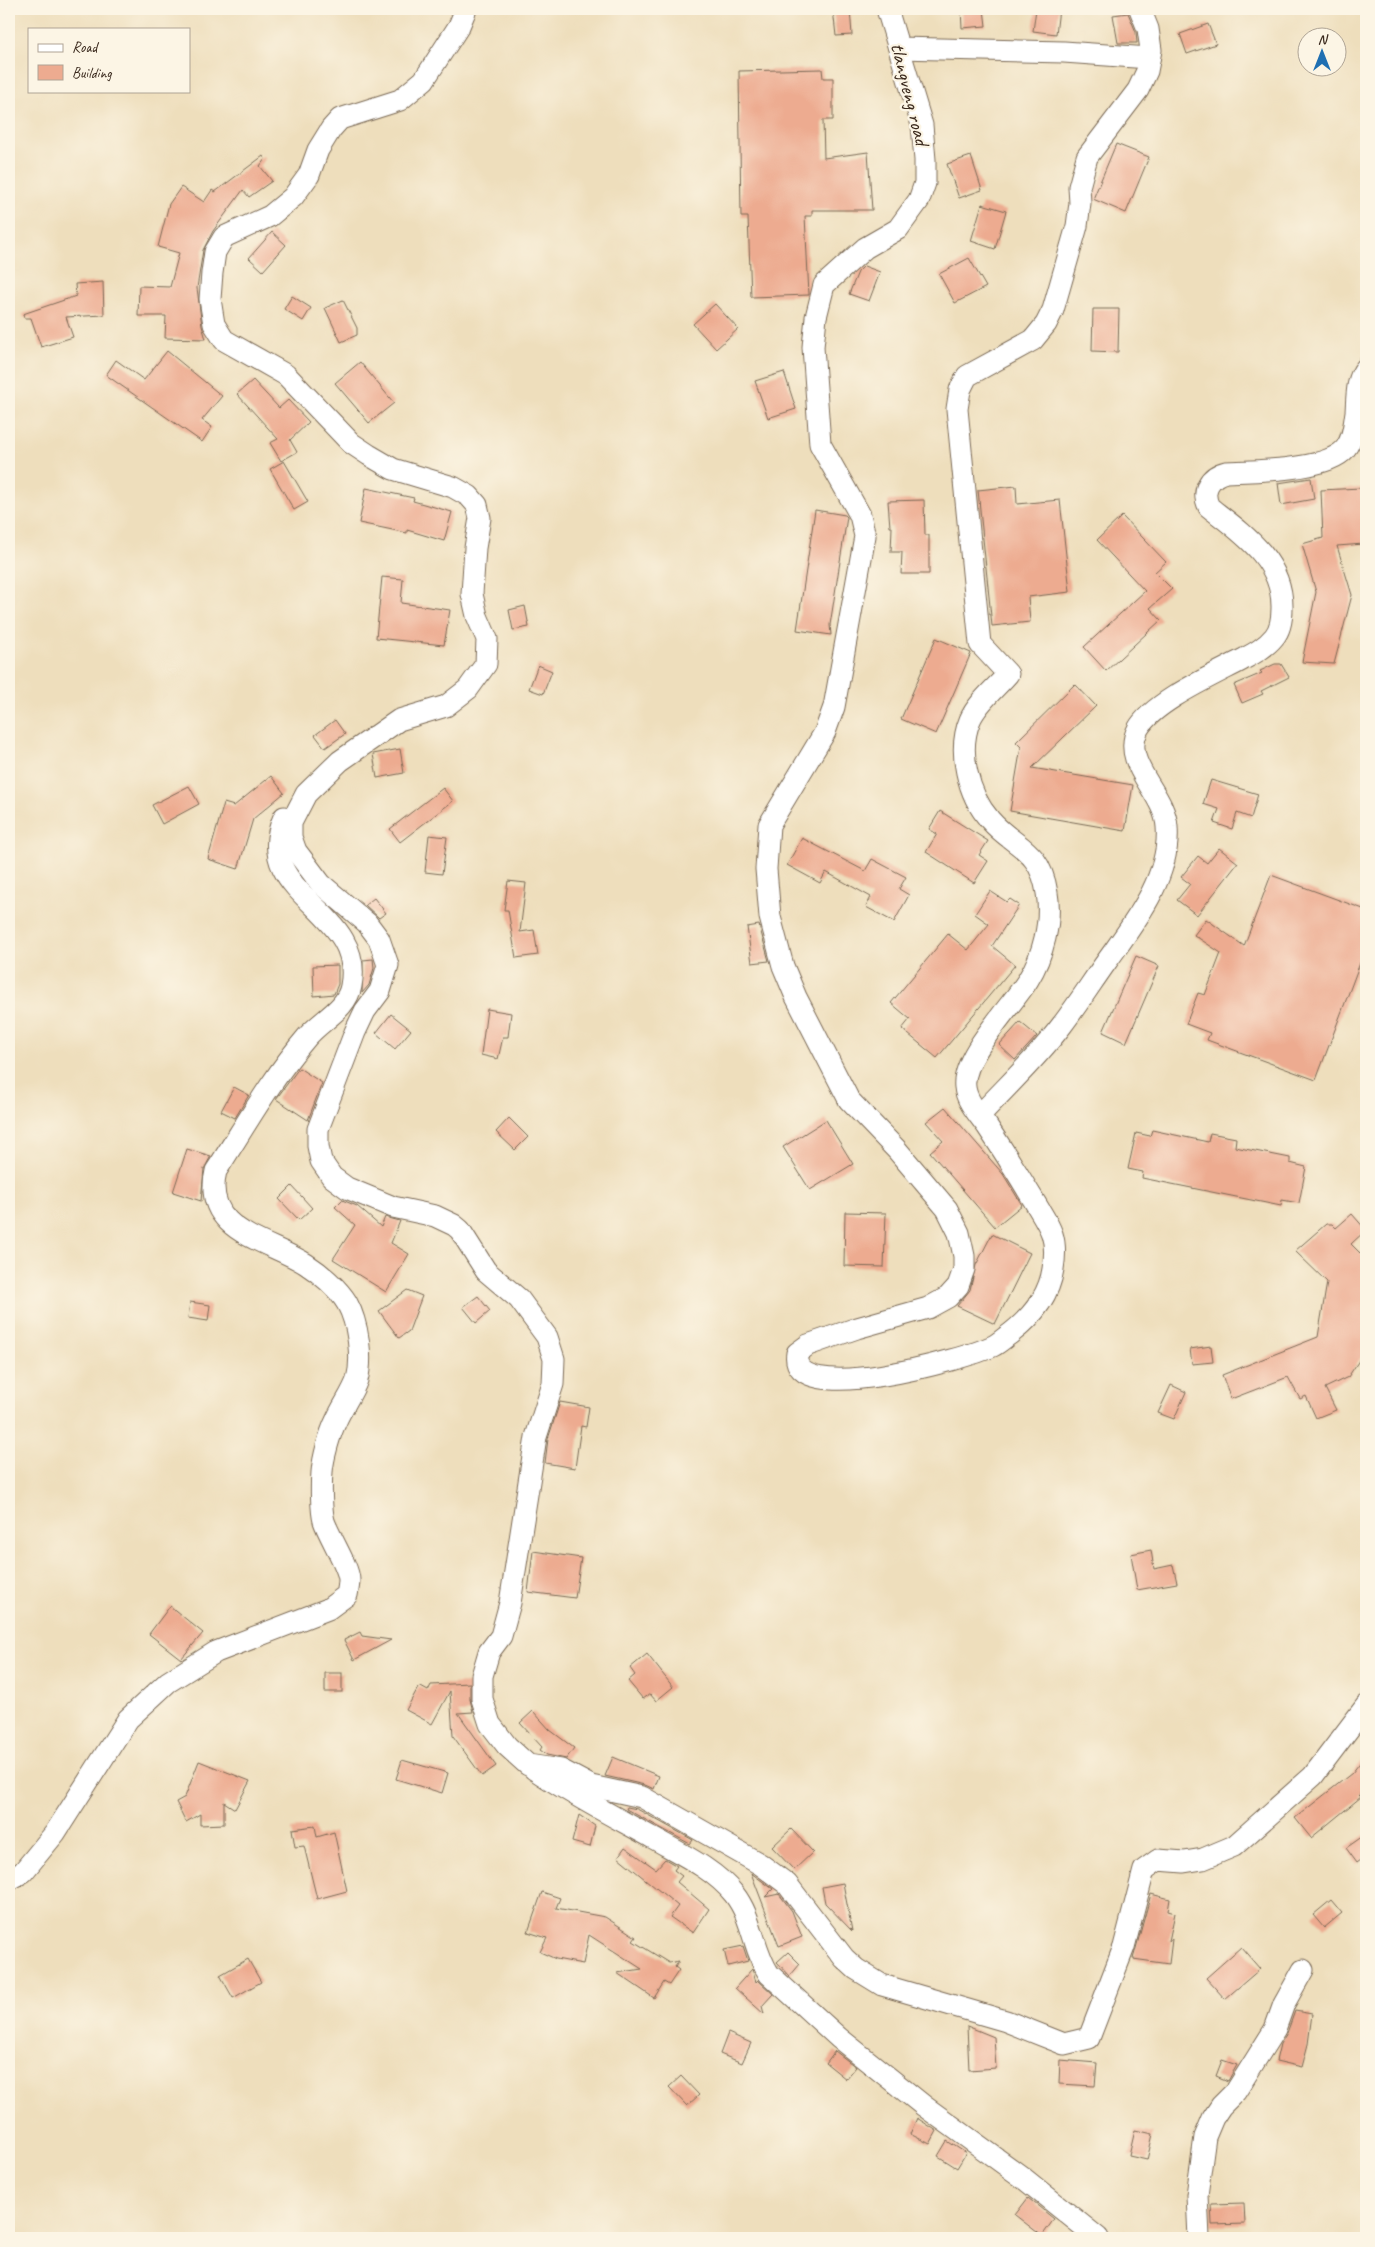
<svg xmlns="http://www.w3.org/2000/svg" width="1375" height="2247" font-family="Caveat,sans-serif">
<rect width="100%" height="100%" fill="#fcf5e5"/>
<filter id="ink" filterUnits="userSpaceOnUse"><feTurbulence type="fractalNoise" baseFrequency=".02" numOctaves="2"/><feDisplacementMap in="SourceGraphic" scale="10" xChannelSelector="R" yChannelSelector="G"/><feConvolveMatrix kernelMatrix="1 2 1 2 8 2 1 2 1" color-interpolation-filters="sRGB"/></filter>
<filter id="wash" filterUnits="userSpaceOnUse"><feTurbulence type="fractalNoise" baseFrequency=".0096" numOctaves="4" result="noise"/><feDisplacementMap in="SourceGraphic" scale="20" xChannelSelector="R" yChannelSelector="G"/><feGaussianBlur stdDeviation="1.12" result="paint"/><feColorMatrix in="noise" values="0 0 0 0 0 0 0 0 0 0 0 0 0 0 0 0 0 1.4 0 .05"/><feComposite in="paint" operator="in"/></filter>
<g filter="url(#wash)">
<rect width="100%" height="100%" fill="#eedebc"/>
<g id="blocks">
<!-- building -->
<g fill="#edab90">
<path d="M 833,9 L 850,9 L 852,35 L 836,36 Z"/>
<path d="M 961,9 L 984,9 L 986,26 L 962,28 Z"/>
<path d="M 1036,9 L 1059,9 L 1056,34 L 1033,31 Z"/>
<path d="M 1128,13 L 1136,32 L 1137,43 L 1118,43 L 1113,15 Z"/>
<path d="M 1208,24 L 1216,44 L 1187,54 L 1180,34 Z"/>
<path d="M 822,69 L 823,78 L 833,78 L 833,120 L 823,120 L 824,158 L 868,152 L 872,210 L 812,210 L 812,216 L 805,216 L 809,295 L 751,297 L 748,217 L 741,217 L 739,71 Z"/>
<path d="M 1116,144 L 1149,157 L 1126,213 L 1093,199 Z"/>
<path d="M 263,156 L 265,159 L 260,166 L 272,181 L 249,197 L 243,190 L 213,231 L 203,250 L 197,288 L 202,326 L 206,339 L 165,338 L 166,316 L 138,316 L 139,286 L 170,287 L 179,253 L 158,247 L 169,204 L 181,187 L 204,202 L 212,190 L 215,192 Z"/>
<path d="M 971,156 L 982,190 L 959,198 L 947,164 Z"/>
<path d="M 982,204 L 1006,211 L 995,249 L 971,241 Z"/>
<path d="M 272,232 L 286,245 L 263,271 L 249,258 Z"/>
<path d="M 969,258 L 986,287 L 955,303 L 939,274 Z"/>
<path d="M 864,266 L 880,272 L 869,301 L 849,294 L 858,272 Z"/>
<path d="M 103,282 L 104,315 L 66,317 L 73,337 L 41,347 L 31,318 L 24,318 L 23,314 L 76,296 L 75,284 Z"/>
<path d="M 292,296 L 311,308 L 303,321 L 284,309 Z"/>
<path d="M 343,300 L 357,328 L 357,335 L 341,342 L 325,308 Z"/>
<path d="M 715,304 L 738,329 L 716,349 L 693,324 Z"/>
<path d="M 1093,309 L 1119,309 L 1118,352 L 1092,351 Z"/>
<path d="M 167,351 L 222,396 L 202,420 L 212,427 L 202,442 L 106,375 L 116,360 L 144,380 Z"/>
<path d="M 360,362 L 394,403 L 369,423 L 335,383 Z"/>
<path d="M 784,372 L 796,409 L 768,418 L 755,381 Z"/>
<path d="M 253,380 L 279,408 L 288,400 L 309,422 L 290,440 L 297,452 L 281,461 L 270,443 L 278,439 L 237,394 Z"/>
<path d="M 284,461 L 308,502 L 294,510 L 270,469 Z"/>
<path d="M 1311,478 L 1314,499 L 1281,505 L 1278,483 Z"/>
<path d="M 1016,486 L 1017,504 L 1060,500 L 1070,592 L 1028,597 L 1030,622 L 992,626 L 978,490 Z"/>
<path d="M 366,488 L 414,498 L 413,501 L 452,512 L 444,541 L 407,530 L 407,533 L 359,523 Z"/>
<path d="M 1361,488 L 1364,544 L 1337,546 L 1352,595 L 1334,664 L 1302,662 L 1316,592 L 1302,544 L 1323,538 L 1321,490 Z"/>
<path d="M 924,500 L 925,535 L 929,535 L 929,574 L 901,574 L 902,552 L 891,552 L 892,527 L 890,527 L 888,501 Z"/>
<path d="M 815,510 L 845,515 L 847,517 L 830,625 L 831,635 L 797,630 Z"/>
<path d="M 1122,516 L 1166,562 L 1155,572 L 1172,589 L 1150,608 L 1161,620 L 1106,671 L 1084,647 L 1145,591 L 1097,540 Z"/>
<path d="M 382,577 L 403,579 L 401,603 L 450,610 L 444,645 L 376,638 Z"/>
<path d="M 525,606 L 529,627 L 513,630 L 509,610 Z"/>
<path d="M 936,638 L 971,653 L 936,734 L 901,719 Z"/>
<path d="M 1275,664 L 1281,664 L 1289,677 L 1261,691 L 1263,694 L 1242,703 L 1234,685 L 1262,673 L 1260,671 Z"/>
<path d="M 538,665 L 552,671 L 543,694 L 529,689 Z"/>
<path d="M 1075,684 L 1096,706 L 1032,768 L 1133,785 L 1125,831 L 1010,811 L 1021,747 L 1016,742 Z"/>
<path d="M 335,720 L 345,734 L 325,748 L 315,735 Z"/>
<path d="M 400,749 L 404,773 L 377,778 L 373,754 Z"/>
<path d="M 271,776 L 284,793 L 253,819 L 238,869 L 208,859 L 224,803 L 234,806 Z"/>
<path d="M 1211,780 L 1258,794 L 1251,818 L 1237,813 L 1232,829 L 1214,823 L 1219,809 L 1203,804 Z"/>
<path d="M 189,786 L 199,804 L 162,824 L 152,805 Z"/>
<path d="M 443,788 L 453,801 L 400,842 L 390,829 Z"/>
<path d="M 940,811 L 988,841 L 979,855 L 988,861 L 974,883 L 926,852 L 937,834 L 929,829 Z"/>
<path d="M 429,835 L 447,837 L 442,874 L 425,872 Z"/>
<path d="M 802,838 L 865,871 L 872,859 L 906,877 L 899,889 L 909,895 L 894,922 L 866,907 L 871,897 L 826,872 L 820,883 L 787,865 Z"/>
<path d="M 1219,848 L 1238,863 L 1197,915 L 1177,900 L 1190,884 L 1181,877 L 1198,856 L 1207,863 Z"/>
<path d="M 1271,875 L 1366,910 L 1366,947 L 1316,1080 L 1207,1040 L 1210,1033 L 1186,1024 L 1198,993 L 1205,995 L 1221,953 L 1194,935 L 1206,919 L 1244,946 Z"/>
<path d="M 508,881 L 526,883 L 520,932 L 534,930 L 538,955 L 516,958 L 508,910 L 504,910 Z"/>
<path d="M 990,891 L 1007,902 L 1010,899 L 1019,905 L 992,946 L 1015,965 L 937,1058 L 902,1029 L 910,1019 L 891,1003 L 948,934 L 968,950 L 989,924 L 975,914 Z"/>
<path d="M 374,898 L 386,913 L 379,918 L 365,905 Z"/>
<path d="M 759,925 L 769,961 L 752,963 L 747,927 Z"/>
<path d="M 1136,956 L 1159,966 L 1126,1043 L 1103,1032 Z"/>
<path d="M 373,959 L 374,968 L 369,985 L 362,993 L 363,960 Z"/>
<path d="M 338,965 L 338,984 L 334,994 L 314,996 L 313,966 Z"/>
<path d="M 487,1009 L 511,1013 L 508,1037 L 503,1037 L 498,1059 L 481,1055 Z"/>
<path d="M 391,1014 L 411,1030 L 395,1049 L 376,1033 Z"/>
<path d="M 1020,1022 L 1037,1036 L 1015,1060 L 999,1045 Z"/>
<path d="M 299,1068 L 322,1083 L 308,1120 L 276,1099 Z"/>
<path d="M 234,1087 L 249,1095 L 235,1118 L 221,1111 Z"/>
<path d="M 945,1107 L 1003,1174 L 1022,1205 L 995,1227 L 930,1152 L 943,1141 L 926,1122 Z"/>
<path d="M 509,1118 L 528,1137 L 515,1150 L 496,1132 Z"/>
<path d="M 826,1120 L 853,1164 L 810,1190 L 783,1147 Z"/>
<path d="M 1152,1130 L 1208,1142 L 1210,1133 L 1236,1138 L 1235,1147 L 1290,1158 L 1290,1163 L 1306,1167 L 1299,1203 L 1282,1200 L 1281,1206 L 1142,1178 L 1143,1172 L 1128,1169 L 1136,1133 L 1150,1136 Z"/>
<path d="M 187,1149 L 211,1156 L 204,1169 L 201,1201 L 173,1192 Z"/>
<path d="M 292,1186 L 312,1208 L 299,1220 L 279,1199 Z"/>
<path d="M 342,1200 L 357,1206 L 381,1227 L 385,1217 L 400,1221 L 391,1243 L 409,1254 L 386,1292 L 333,1259 L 355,1225 L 335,1207 Z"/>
<path d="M 845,1212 L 886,1213 L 884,1267 L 844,1266 Z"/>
<path d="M 1352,1214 L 1366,1230 L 1351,1244 L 1366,1259 L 1366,1344 L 1364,1353 L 1348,1377 L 1325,1388 L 1336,1410 L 1316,1418 L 1306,1396 L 1300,1399 L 1288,1377 L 1231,1399 L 1222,1375 L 1318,1337 L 1327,1282 L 1295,1251 L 1326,1224 L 1332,1224 L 1336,1228 Z"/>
<path d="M 992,1234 L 1030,1253 L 995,1324 L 957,1306 L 970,1290 L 976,1265 Z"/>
<path d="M 407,1290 L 422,1296 L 409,1331 L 399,1338 L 379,1311 Z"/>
<path d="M 478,1296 L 490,1311 L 476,1323 L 463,1307 Z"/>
<path d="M 190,1302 L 210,1305 L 208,1321 L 188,1318 Z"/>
<path d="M 1211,1346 L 1213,1362 L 1192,1364 L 1190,1349 Z"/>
<path d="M 1171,1385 L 1186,1392 L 1174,1419 L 1158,1413 Z"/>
<path d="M 560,1402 L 589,1407 L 586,1427 L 581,1426 L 575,1468 L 545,1463 L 548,1439 Z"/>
<path d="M 1151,1550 L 1154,1569 L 1173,1565 L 1177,1583 L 1137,1590 L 1131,1554 Z"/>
<path d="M 533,1551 L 581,1558 L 575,1598 L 528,1592 Z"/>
<path d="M 170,1606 L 203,1633 L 181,1659 L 149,1634 Z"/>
<path d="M 360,1632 L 362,1636 L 391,1640 L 354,1660 L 344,1640 Z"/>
<path d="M 647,1654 L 673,1687 L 656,1701 L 650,1694 L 643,1699 L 628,1681 L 635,1675 L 630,1668 Z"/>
<rect x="325" y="1673" width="17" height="19"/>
<path d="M 470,1683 L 470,1699 L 473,1712 L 458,1713 L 496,1766 L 482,1776 L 453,1736 L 450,1691 L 432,1724 L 406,1710 L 419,1686 L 428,1691 L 431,1685 Z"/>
<path d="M 533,1711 L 550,1730 L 574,1748 L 566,1759 L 547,1755 L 540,1750 L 542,1747 L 520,1723 Z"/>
<path d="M 1366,1755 L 1366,1786 L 1359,1795 L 1361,1797 L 1311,1838 L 1295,1818 L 1352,1773 Z"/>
<path d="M 613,1757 L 659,1776 L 654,1789 L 645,1785 L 605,1776 Z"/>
<path d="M 402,1760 L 448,1773 L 442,1793 L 396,1779 Z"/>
<path d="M 199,1761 L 250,1781 L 235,1809 L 224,1802 L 224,1824 L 200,1825 L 200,1814 L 186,1822 L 176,1802 L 185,1797 Z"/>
<path d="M 627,1807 L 637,1809 L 693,1840 L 690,1844 L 626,1809 Z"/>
<path d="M 579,1815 L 595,1826 L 590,1847 L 572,1842 Z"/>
<path d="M 315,1826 L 317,1837 L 334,1832 L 347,1891 L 317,1899 L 304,1846 L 295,1847 L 292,1829 Z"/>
<path d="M 791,1829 L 813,1852 L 794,1870 L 772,1847 Z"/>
<path d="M 1366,1834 L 1366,1856 L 1357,1863 L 1346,1848 Z"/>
<path d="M 625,1847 L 656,1869 L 665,1859 L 677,1866 L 674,1870 L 682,1876 L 677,1882 L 709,1909 L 693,1933 L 670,1917 L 678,1906 L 618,1857 Z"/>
<path d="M 751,1873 L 773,1889 L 765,1897 L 779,1894 L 792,1911 L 802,1937 L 779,1946 Z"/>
<path d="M 843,1883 L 852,1931 L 825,1903 L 822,1887 Z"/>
<path d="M 542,1892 L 560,1898 L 556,1908 L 605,1917 L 636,1937 L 633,1941 L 669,1963 L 679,1961 L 675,1967 L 679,1970 L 669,1985 L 664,1982 L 654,1998 L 617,1973 L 642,1969 L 589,1935 L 583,1964 L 556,1959 L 540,1952 L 547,1938 L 528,1932 Z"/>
<path d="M 1151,1894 L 1170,1899 L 1168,1911 L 1175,1913 L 1169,1941 L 1172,1939 L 1169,1964 L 1133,1959 Z"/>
<path d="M 1331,1900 L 1342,1913 L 1324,1928 L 1313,1915 Z"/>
<path d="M 743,1946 L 748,1961 L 728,1966 L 724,1950 Z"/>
<path d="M 1241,1947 L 1260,1969 L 1225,1999 L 1206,1978 Z"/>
<path d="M 788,1952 L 800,1964 L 790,1976 L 777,1962 Z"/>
<path d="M 248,1959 L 261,1982 L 233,1998 L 220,1975 Z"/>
<path d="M 752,1969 L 756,1982 L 758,1980 L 773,1994 L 762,2006 L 764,2014 L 735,1988 Z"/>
<path d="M 1295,2011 L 1312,2014 L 1308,2044 L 1302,2067 L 1276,2061 L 1280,2044 L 1287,2033 Z"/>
<path d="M 967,2026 L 994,2037 L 996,2068 L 969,2070 Z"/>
<path d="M 728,2033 L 751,2043 L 742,2063 L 720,2054 Z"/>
<path d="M 835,2051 L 856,2067 L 846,2079 L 826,2063 Z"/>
<path d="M 1060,2060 L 1097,2063 L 1095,2086 L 1059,2084 Z"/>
<path d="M 1222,2060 L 1237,2065 L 1228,2081 L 1216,2076 Z"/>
<path d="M 681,2076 L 699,2095 L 687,2106 L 669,2087 Z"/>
<path d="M 917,2118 L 937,2131 L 930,2144 L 910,2134 Z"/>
<path d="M 1135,2130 L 1153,2134 L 1147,2160 L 1129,2156 Z"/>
<path d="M 947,2141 L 966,2153 L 957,2168 L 938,2156 Z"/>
<path d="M 1028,2198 L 1054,2219 L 1042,2236 L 1015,2215 Z"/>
<path d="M 1244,2203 L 1245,2224 L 1212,2225 L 1211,2204 Z"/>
</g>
</g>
</g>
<g filter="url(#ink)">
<use href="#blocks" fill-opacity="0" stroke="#7a6955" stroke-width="1"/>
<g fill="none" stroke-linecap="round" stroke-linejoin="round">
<defs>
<g id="minor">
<path d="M 466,9 L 459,26 L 424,80 L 400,100 L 340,119 L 331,129 L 318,150 L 309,175 L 293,197 L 270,216 L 224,237 L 215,252 L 212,273 L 210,299 L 214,324 L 224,340 L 286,375 L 351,443 L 369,455 L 393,469 L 453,487 L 469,496 L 477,505 L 480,518 L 475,548 L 472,594 L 477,616 L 487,639 L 486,664 L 468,689 L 446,706 L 399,720 L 340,761 L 306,794 L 291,823 L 291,837 L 296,851 L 321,884 L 367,923 L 379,939 L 388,965 L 380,991 L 365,1011 L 355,1032 L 318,1129 L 318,1146 L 321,1161 L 332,1177 L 347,1188 L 393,1207 L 435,1216 L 454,1225 L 460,1230 L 486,1271 L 519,1299 L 547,1337 L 554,1359 L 553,1384 L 536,1437 L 510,1603 L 501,1636 L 489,1652 L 482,1676 L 482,1699 L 490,1724 L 507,1746 L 528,1765 L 561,1770 L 591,1786 L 642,1797 L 760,1864 L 787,1884 L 844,1958 L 856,1969 L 882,1985 L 1006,2021 L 1064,2044 L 1089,2038 L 1124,1947 L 1144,1870 L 1158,1860 L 1184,1862 L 1203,1859 L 1234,1846 L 1313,1776 L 1366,1706"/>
<path d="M 887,9 L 922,125 L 925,160 L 925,183 L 919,200 L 898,229 L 865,248 L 824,285 L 816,317 L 813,347 L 820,444 L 860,515 L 865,536 L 834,707 L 825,732 L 769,825 L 766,869 L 770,917 L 783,966 L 796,997 L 849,1100 L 897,1150 L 947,1209 L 959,1233 L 964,1256 L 964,1269 L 958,1286 L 948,1297 L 928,1308 L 857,1328 L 808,1345 L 797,1353 C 787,1410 968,1358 993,1346 C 999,1343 1004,1338 1010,1334 C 1032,1317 1049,1297 1053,1269 C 1055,1257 1056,1246 1052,1234 C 1048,1222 1039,1210 1033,1199 C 1018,1174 1003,1150 987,1126 C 979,1115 966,1101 965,1087 C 961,1057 1012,1006 1028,980 C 1043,956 1052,921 1047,893 C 1040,847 1014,848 990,820 C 968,795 957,751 970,720 C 977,703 996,688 1008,674 L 980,644 L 957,409 L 960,390 L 967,376 L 1033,340 L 1046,324 L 1053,310 L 1077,226 L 1080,203 L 1079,187 L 1087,157 L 1138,90 L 1147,71 L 1151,50 L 1148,29 L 1140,9"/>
<path d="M 899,48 L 1064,52 L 1149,58"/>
<path d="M 980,1115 C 1007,1086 1038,1057 1062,1025 C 1078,1004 1092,982 1107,961 C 1134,923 1171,877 1167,827 C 1165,792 1120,764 1138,729 C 1153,702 1214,675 1242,660 C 1253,654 1265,648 1274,637 C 1281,629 1282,618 1282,608 C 1283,560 1242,533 1209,507 C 1201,491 1209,476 1226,472 C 1255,471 1321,470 1342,452 C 1353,443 1354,424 1356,412 C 1357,398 1356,379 1366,368"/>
<path d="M 534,1769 C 572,1795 613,1816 653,1838 C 681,1854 714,1869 734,1894 C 753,1918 753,1950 769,1974 L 839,2038 L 924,2106 L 1022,2177 L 1098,2238"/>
<path d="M 9,1880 L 23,1872 L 55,1833 L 128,1719 L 168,1682 L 216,1652 L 328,1609 L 347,1595 C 348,1590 349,1585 349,1580 C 349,1567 329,1536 324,1521 C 321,1510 321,1484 322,1472 C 323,1458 330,1433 336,1421 C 342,1407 352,1394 357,1380 C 363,1358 358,1323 347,1303 C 338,1288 320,1273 306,1264 C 269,1240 201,1232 216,1171 C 245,1126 272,1078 307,1037 C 321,1020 347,1009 351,986 C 366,908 249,896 284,817"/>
<path d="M 1199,2238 L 1197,2195 L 1205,2137 L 1213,2118 L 1221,2106 L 1236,2091 L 1275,2029 L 1284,2004 L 1303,1970"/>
</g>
</defs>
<!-- minor casing -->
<use href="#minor" stroke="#7a6955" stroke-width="23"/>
<!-- minor -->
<use href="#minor" stroke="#fff" stroke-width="21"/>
</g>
</g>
<g text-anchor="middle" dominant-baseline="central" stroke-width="4.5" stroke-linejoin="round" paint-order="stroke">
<!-- street labels -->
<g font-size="21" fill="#3b2a1e" stroke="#fcf5e5">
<text transform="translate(910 94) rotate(76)">tlangveng road</text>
</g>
</g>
<!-- margin -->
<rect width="1375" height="2247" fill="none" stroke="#fcf5e5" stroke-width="30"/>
<!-- legend -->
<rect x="28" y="28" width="162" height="65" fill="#fcf5e5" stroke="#afa495"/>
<rect x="38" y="44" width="25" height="8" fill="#ffffff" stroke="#afa495"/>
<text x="72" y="52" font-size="15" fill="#3b2a1e">Road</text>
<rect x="38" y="65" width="25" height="15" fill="#edab90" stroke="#afa495"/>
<text x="72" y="78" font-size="15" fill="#3b2a1e">Building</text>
<!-- north arrow -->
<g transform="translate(1322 52)"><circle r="24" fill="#fcf5e5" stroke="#afa495"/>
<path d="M0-4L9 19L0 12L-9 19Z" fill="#1f6fb2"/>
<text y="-8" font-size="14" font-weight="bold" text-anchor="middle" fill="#3b2a1e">N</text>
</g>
</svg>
